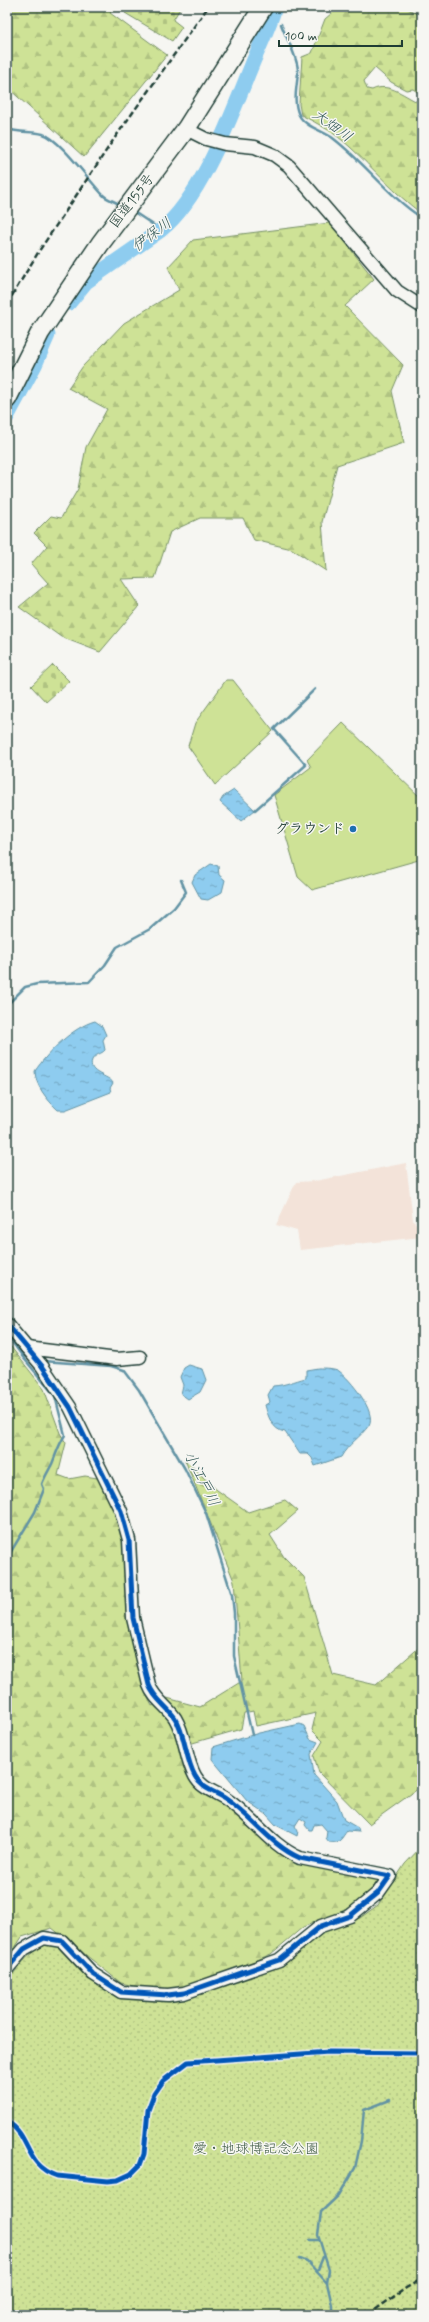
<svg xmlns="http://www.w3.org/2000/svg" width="429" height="2322" font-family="Mynerve,'Klee One',sans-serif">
<defs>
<pattern id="forest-firs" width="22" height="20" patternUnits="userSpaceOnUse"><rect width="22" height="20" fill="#cee296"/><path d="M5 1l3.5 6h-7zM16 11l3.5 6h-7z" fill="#b0c382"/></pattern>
<pattern id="cemetery-stones" width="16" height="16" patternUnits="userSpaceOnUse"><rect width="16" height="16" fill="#cee296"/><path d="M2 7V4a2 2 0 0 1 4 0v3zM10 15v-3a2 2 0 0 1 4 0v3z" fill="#b0c382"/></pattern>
<pattern id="park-dots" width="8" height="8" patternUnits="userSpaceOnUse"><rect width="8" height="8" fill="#cee296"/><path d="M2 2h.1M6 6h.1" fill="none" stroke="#b0c382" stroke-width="1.8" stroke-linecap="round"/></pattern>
<pattern id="water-ripples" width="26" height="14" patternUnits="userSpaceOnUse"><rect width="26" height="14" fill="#8eccef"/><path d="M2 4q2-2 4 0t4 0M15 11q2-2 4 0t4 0" fill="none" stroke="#73a7c2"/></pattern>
</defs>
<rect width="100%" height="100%" fill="#f6f6f2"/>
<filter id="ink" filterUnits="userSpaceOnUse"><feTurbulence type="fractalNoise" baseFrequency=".025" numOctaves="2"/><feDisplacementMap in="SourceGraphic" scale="8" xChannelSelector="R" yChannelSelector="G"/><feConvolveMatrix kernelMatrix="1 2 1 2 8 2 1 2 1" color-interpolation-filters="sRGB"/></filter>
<g filter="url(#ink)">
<!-- built -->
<path fill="#f3e3d9" d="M 406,1163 L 413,1220 L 416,1224 L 420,1224 L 422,1237 L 300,1250 L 297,1231 L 276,1225 L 296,1182 L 315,1181 Z"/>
<!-- grass -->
<g fill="#cee296" stroke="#769065">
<path d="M 226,680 L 233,680 L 273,731 L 215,785 L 188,746 L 195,723 Z"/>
<path d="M 343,723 L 422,799 L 422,859 L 312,890 L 298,877 L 274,795 L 311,767 L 307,760 Z"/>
</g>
<!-- forest -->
<g fill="url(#forest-firs)" stroke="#769065">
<path d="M 7,7 L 115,7 L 110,13 L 167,55 L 84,157 L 7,87 Z"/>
<path d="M 339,7 L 404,7 L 422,16 L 422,95 L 413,89 L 406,90 L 391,82 L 375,68 L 364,81 L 367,89 L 372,90 C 390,81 406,98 422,104 L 422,214 C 395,194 374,169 350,147 C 335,133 319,124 301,115 L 299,104 L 302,57 L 312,53 L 325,19 Z"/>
<path d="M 330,223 L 374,279 L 345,306 L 403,365 L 392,391 L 404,443 L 337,465 L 322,522 L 326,571 L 292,549 L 254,540 L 243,518 L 200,518 L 170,532 L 155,578 L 121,579 L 139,606 L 100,652 L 61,637 L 19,607 L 48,583 L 31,564 L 47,546 L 34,533 L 51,516 L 61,518 L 78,489 L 86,447 L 107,409 L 68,388 L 83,366 L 124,323 L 179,290 L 168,267 L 193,240 Z"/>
<path d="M 7,1342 L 44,1389 L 60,1433 L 66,1443 L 58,1475 L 69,1479 L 85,1476 L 103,1479 L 122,1522 L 147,1685 L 147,1696 L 152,1706 L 167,1698 L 200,1707 L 242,1681 L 234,1581 L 185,1460 L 217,1490 L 248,1512 L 285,1500 L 298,1511 L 270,1535 L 284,1557 L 304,1577 L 333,1675 L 376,1685 L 422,1645 L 422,1786 L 369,1824 L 319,1773 L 314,1756 L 323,1741 L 312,1730 L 316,1713 L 256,1726 L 253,1711 L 244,1713 L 241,1729 L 189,1744 L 188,1768 L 290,1860 L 380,1878 L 366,1896 L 346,1910 L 303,1927 L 271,1954 L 212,1980 L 162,1992 L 121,1983 L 52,1928 L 22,1937 L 7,1960 Z"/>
</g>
<!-- cemetery -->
<g fill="url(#cemetery-stones)" stroke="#769065">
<path d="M 129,7 L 181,7 L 173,20 L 182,27 L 172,41 L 125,13 Z"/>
<path d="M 53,665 L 69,681 L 46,702 L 31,686 Z"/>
</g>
<!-- park -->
<path fill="url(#park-dots)" stroke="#769065" d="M 422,1846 L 422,2315 L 7,2315 L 7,1981 C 22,1965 33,1942 58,1944 L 121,1996 L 143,2000 L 167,2000 L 189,1996 L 277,1967 L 294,1957 L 323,1930 L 360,1918 L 378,1905 L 405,1864 Z"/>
<!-- water -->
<g fill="url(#water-ripples)" stroke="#6293a4">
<path d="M 234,790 L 255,810 L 241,821 L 220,802 L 223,797 Z"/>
<path d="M 211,864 L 218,866 L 219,875 L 225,880 L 222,892 L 208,900 L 201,899 L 192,882 L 195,875 Z"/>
<path d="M 95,1021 L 102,1026 L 106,1035 L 103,1040 L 105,1050 C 102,1054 95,1054 92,1060 C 87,1074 109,1075 113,1083 L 110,1088 L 111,1092 L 65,1110 L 58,1110 C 47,1100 35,1085 35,1071 C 48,1052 73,1027 95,1021 Z"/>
<path d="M 189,1365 L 202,1369 L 206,1380 L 200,1392 L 188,1399 L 181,1394 L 183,1385 L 180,1377 L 184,1368 Z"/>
<path d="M 318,1368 C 324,1368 335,1368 339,1371 C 350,1379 377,1412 369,1425 C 361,1437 348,1444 341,1457 L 315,1466 L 312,1458 L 308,1454 L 300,1454 L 285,1432 C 272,1430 268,1416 265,1405 L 270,1402 L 268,1395 L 273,1386 C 287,1385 293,1381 306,1378 L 306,1370 Z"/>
<path d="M 300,1724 L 304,1726 L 310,1739 L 318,1742 L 311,1754 L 314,1775 L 337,1801 L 344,1820 L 358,1828 L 359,1832 L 347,1831 C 341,1838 341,1844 329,1842 L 326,1838 L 327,1831 L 321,1824 L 314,1825 L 312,1830 L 309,1830 L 305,1825 L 306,1822 L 300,1818 L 295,1826 L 298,1831 L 297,1836 L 276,1825 L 266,1814 L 247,1801 L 212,1759 L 213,1747 L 259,1733 Z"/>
</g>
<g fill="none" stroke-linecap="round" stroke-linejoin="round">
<!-- stream -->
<g stroke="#6293a4" stroke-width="2.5">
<path d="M 273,12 L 278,15"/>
<path d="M 281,24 C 286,38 297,55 298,70 C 298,84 292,100 299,115 C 305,127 324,131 334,139 C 365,163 389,197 422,218"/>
<path d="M 7,129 C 19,133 32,131 43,134 C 60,139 90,182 103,195 C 107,199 114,201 119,204"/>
<path d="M 134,212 L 161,230"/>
<path d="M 255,810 L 306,765 L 274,729 L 315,689"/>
<path d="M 7,1005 L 25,987 L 37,984 L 89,982 L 105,965 L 117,947 L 150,929 L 174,908 L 186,892 L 181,880"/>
<path d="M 7,1335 L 21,1354 L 30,1359"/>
<path d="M 43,1361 L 111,1366 L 124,1370 L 139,1390 L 185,1469 L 206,1513 L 232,1595 L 234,1613 L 234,1656 L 252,1735"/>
<path d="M 7,1558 L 35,1512 L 44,1489 L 42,1484 C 45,1476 49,1470 52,1464 C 57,1452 58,1446 65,1435 L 55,1396 L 22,1356"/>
<path d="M 309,2240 L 318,2240"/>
<path d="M 300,2258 L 307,2261 L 327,2283"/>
<path d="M 317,2272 L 323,2257"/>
<path d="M 310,2312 L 315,2315"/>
<path d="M 332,2315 L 332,2305 L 327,2283 L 329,2270 L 318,2235 L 321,2212 L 339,2195 L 355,2168 L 361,2141 L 364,2110 L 390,2100"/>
</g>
<!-- river -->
<g stroke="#8eccef" stroke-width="15">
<path d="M 69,303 L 86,282 L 161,230 C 202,197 231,116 251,67 C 259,47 269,27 275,7"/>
<path d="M 7,417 L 35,365 L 48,335"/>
</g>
<defs>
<g id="minor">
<path d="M 186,129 L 206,139 L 225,144 L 255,147 L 274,155 L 289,166 L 397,291 L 422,307"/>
<path d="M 7,1324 L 42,1366 L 70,1407 L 121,1511 L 129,1540 L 133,1618 L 149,1685 C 154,1699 167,1706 175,1718 C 186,1736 185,1758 195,1776 C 202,1789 214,1791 226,1799 C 252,1816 270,1845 300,1858 L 390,1876 L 378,1893 L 350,1916 L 321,1926 L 279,1960 L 184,1993 L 168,1995 L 121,1992 L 93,1974 L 62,1941 L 44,1938 L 24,1949 L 7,1969"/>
<path d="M 27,1348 L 117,1359 L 140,1357"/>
</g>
<path id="highway" d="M 7,399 L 40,333 L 100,244 L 186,129 L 263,7"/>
</defs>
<!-- minor casing -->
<use href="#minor" stroke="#1f3d34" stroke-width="15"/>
<!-- highway casing -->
<use href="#highway" stroke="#1f3d34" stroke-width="21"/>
<!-- minor -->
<use href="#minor" stroke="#f6f6f2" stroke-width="12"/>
<!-- highway -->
<use href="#highway" stroke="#f6f6f2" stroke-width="18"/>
<!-- rail -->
<g stroke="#1f3d34" stroke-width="2.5" stroke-dasharray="6 3" stroke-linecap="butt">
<path d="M 7,304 L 39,251 L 114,139 L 208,7"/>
<path d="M 368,2315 L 406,2288 L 422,2279"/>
</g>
<defs>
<g id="cycleway">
<path d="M 7,1324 L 42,1366 L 70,1407 L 121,1511 L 129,1540 L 133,1618 L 149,1685 C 154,1699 167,1706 175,1718 C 186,1736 185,1758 195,1776 C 202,1789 214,1791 226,1799 C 252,1816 270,1845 300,1858 L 390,1876 L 378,1893 L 350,1916 L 321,1926 L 279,1960 L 184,1993 L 168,1995 L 121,1992 L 93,1974 L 62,1941 L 44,1938 L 24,1949 L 7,1969"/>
<path d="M 7,2122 C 31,2135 24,2165 57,2176 L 108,2181 L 118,2180 L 131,2174 L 140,2165 L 144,2154 L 148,2110 L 154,2094 L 163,2081 L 188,2062 L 329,2052 L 422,2053"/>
</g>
</defs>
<!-- cycleway casing -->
<use href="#cycleway" stroke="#f6f6f2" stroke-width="8"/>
<!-- cycleway -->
<use href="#cycleway" stroke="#0057b8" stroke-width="5"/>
</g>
</g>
<!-- markers -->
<circle fill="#1f6fb2" stroke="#f6f6f2" stroke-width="1.5" cx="353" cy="829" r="4"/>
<g text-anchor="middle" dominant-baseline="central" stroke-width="3" stroke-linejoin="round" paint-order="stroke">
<!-- street labels -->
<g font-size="14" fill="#1f3d34" stroke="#f6f6f2">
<text transform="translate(132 201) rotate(-53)">国道155号</text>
</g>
<!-- poi labels -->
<g font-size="14" font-weight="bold" fill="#1f3d34" stroke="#f6f6f2" text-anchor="end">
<text x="345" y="829">グラウンド</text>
</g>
<!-- park labels -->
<g font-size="14" fill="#425e48" stroke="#f6f6f2">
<text x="256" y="2149">愛・地球博記念公園</text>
</g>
<!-- water labels -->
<g font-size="15" font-style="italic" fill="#355a59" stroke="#f6f6f2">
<text transform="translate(332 126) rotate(36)">大畑川</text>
<text transform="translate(152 235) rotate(-37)">伊保川</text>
<text transform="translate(201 1479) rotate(63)">小江戸川</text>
</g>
</g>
<!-- margin -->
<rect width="429" height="2322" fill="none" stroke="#f6f6f2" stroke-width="24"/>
<rect x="12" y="12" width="405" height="2298" fill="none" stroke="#1f3d34" stroke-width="1.5" filter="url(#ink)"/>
<!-- scale -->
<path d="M279 40v6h123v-6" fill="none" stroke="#1f3d34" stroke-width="2"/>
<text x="285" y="40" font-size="12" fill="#1f3d34" stroke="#f6f6f2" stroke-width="3" paint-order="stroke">100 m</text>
</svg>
